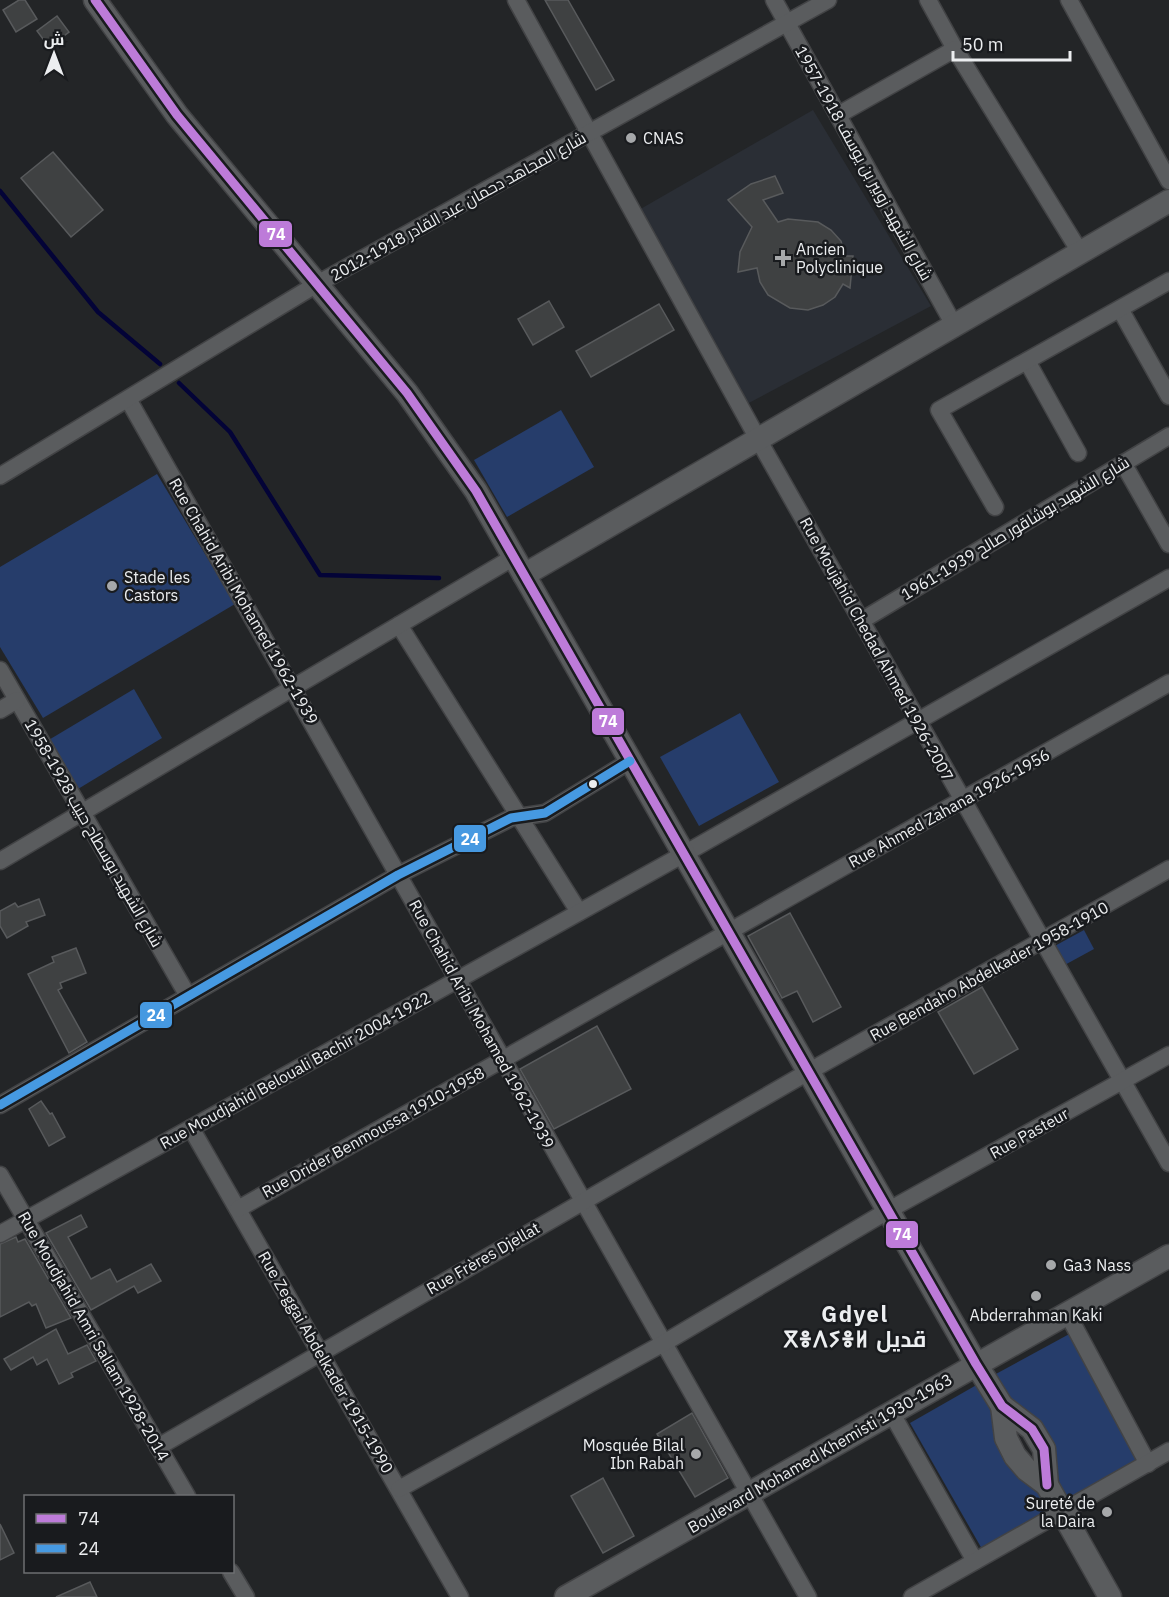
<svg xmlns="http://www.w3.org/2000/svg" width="1169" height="1597" font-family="'IBM Plex Sans',Cairo,'Noto Sans Tifinagh',sans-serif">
<rect width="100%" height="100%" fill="#232527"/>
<!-- built -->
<path fill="#2a2e35" d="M 813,110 L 931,306 L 745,405 L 637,211 Z"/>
<!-- green -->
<g fill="#263d6b">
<path d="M 561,410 L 594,467 L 507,517 L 474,460 Z"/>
<path d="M 157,474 L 235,604 L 43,718 L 0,647 L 0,567 Z"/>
<path d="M 134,689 L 162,738 L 78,789 L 47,741 Z"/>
<path d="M 740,713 L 779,782 L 699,826 L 660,757 Z"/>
<path d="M 1084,930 L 1094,949 L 1061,967 L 1051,948 Z"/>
<path d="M 1073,1332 L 1143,1461 L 1066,1505 L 994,1375 Z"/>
<path d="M 980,1383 L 1052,1512 L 982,1549 L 910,1423 Z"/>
</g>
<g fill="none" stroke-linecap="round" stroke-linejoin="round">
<!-- stream -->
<g stroke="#030337" stroke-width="4.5">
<path d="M 0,191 L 98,312 L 160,364"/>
<path d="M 179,383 L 230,432 L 320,575 L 439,578"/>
</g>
</g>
<!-- building -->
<g fill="#3f4142" stroke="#585a5c" stroke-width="1.5">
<path d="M 19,0 L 25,0 L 37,19 L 16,32 L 3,10 Z"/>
<path d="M 545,0 L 568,0 L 614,80 L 596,90 Z"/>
<path d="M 57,16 L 69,32 L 49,47 L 37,31 Z"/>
<path d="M 53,152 L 103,210 L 71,237 L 21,178 Z"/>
<path d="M 775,176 L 783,193 L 763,200 L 778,222 L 788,219 L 818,222 L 831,230 L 841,241 L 845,256 L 853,256 L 850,288 L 843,284 L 835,297 L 823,305 L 808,310 L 790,308 L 768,295 L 760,282 L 757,268 L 738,272 L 740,252 L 752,227 L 728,200 L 751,184 Z"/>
<path d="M 549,301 L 564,327 L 533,345 L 518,319 Z"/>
<path d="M 659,304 L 674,330 L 591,377 L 576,351 Z"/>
<path d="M 39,899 L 45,915 L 26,922 L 28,926 L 7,938 L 0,926 L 0,911 L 15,903 L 18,907 Z"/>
<path d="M 790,913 L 841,1007 L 813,1022 L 797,991 L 782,998 L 748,936 Z"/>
<path d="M 76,948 L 86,973 L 60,983 L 62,988 L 58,990 L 87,1042 L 69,1053 L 28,974 L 54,962 L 52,957 Z"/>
<path d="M 982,987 L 1018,1049 L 974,1074 L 938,1012 Z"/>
<path d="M 597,1026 L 631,1089 L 554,1129 L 520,1069 Z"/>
<path d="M 41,1101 L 50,1114 L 52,1113 L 65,1137 L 49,1146 L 29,1109 Z"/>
<path d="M 81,1215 L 87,1227 L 68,1237 L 91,1279 L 110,1269 L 117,1282 L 151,1264 L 161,1281 L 138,1293 L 134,1286 L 91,1310 L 46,1233 Z"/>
<path d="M 16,1237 L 18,1242 L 25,1239 L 71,1318 L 46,1328 L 36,1304 L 32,1306 L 29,1302 L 0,1317 L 0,1244 Z"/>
<path d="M 56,1329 L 68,1354 L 87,1345 L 96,1361 L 71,1373 L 73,1377 L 59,1384 L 47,1359 L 37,1365 L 33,1357 L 11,1370 L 4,1359 Z"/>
<path d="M 692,1413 L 728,1478 L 695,1497 L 657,1434 Z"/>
<path d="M 603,1478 L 634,1536 L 603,1553 L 571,1496 Z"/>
<path d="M 0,1524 L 14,1553 L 0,1560 Z"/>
<path d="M 90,1582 L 97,1597 L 56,1597 Z"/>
</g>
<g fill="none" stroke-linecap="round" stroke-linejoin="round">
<defs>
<g id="street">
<path d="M 516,0 L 758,439 L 1169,1163"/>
<path d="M 774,0 L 954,325"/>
<path d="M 928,0 L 955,49"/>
<path d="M 1069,0 L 1169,181"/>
<path d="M 838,115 L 955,49 L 1080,252"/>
<path d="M 1120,309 L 1169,396"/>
<path d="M 1027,361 L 1078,453"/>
<path d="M 128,399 L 808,1597"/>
<path d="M 1123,463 L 1169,544"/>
<path d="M 0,476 L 317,284 L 828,0"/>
<path d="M 995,507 L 939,410 L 1169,281"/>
<path d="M 861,621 L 1169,436"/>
<path d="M 399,625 L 579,912"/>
<path d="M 0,670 L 188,996"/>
<path d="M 0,710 L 17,700"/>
<path d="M 0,861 L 514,557"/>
<path d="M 0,1105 L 398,875 L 511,818 L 545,813 L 630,761"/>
<path d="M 191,1128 L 460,1597"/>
<path d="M 0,1175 L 187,1496"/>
<path d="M 238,1209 L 1169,683"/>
<path d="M 0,1234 L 684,854 L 1169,578"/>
<path d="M 1067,1313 L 1148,1464"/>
<path d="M 891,1412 L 975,1561"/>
<path d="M 158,1447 L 808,1072 L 1169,869"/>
<path d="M 399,1489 L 664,1343 L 889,1210 L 1169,1055"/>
<path d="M 231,1572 L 246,1597"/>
<path d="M 912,1597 L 1169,1451"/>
</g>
<g id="secondary">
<path d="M 95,0 L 177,115 L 407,393 L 476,491 L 976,1364 L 1002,1406 L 1032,1429 L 1044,1449 L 1047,1485"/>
<path d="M 524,575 L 1169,201"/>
<path d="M 1002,1406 L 1006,1438 L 1015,1456 L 1027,1470 L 1047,1485 L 1110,1597"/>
<path d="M 566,1597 L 1169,1256"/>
</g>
</defs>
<!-- street casing -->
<use href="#street" stroke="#424345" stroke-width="19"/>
<!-- secondary casing -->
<use href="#secondary" stroke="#424345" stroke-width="25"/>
<!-- street -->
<use href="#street" stroke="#5a5c5e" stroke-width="16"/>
<!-- secondary -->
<use href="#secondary" stroke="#5a5c5e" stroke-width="22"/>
<defs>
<path id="bus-1" d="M 95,0 L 177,115 L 407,393 L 476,491 L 976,1364 L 1002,1406 L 1032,1429 L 1044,1449 L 1047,1485"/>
<path id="bus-2" d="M 0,1105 L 398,875 L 511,818 L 545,813 L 630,761"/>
</defs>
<!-- bus-1 casing -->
<use href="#bus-1" stroke="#191b1e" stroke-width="14"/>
<!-- bus-2 casing -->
<use href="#bus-2" stroke="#191b1e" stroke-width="14"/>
<!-- bus-1 -->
<use href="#bus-1" stroke="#bd7bd9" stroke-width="9"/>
<!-- bus-2 -->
<use href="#bus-2" stroke="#4699e1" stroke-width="9"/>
</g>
<!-- markers -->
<g fill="#a6a8aa" stroke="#191b1e" stroke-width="2">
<circle cx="631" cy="138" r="6"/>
<path d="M780 249h6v6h6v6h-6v6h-6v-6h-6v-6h6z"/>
<circle cx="112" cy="586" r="6"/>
<circle cx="1051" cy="1265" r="6"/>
<circle cx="1036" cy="1296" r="6"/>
<circle cx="696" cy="1454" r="6"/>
<circle cx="1107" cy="1512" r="6"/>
</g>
<circle fill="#eceef0" stroke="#191b1e" stroke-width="2" cx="593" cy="784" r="5"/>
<g text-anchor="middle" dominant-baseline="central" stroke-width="5" stroke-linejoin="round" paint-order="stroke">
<!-- poi labels -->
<g font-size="16" fill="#eceef0" stroke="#191b1e" text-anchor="start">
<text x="643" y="138">CNAS</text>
<text x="796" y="249">Ancien<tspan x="796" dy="18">Polyclinique</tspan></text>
<text x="124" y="577">Stade les<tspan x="124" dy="18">Castors</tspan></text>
<text x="1063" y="1265">Ga3 Nass</text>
<text x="1036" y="1315" text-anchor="middle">Abderrahman Kaki</text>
<text x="684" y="1445" text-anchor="end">Mosquée Bilal<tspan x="684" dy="18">Ibn Rabah</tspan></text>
<text x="1095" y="1503" text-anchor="end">Sureté de<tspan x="1095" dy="18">la Daira</tspan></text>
</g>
<!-- street labels -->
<g font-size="16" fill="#eceef0" stroke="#191b1e">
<text transform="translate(864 163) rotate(61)">شارع الشهيد زوبير بن يوسف 1918-1957</text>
<text transform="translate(458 206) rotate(-29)">شارع المجاهد دحمان عبد القادر 1918-2012</text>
<text transform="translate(1015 528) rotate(-31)">شارع الشهيد بوشاقور صالح 1939-1961</text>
<text transform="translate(244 601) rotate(60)">Rue Chahid Aribi Mohamed 1962-1939</text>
<text transform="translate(877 649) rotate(61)">Rue Moujahid Chedad Ahmed 1926-2007</text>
<text transform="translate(949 808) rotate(-29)">Rue Ahmed Zahana 1926-1956</text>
<text transform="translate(94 833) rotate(60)">شارع الشهيد بوسطاح حبيب 1928-1958</text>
<text transform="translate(989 971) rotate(-29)">Rue Bendaho Abdelkader 1958-1910</text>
<text transform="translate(482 1024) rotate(61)">Rue Chahid Aribi Mohamed 1962-1939</text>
<text transform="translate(295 1070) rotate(-29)">Rue Moudjahid Belouali Bachir 2004-1922</text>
<text transform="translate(373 1132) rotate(-29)">Rue Drider Benmoussa 1910-1958</text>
<text transform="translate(1029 1133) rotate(-29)">Rue Pasteur</text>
<text transform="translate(483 1258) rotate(-30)">Rue Frères Djellat</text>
<text transform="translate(94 1336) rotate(60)">Rue Moudjahid Amri Sallam 1928-2014</text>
<text transform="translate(326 1362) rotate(60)">Rue Zeggai Abdelkader 1915-1990</text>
<text transform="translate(820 1453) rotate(-30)">Boulevard Mohamed Khemisti 1930-1963</text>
</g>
<!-- district labels -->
<g font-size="22" font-weight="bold" letter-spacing="1.5" fill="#eceef0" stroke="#191b1e">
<text x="855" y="1313">Gdyel<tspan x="855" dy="25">ⴳⴻⴷⵢⴻⵍ قديل</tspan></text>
</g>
</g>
<g stroke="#191b1e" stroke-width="2">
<rect x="258" y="220" width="35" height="28" rx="6" fill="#bd7bd9"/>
<rect x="591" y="707" width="34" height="29" rx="6" fill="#bd7bd9"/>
<rect x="453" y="824" width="34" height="29" rx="6" fill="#4699e1"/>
<rect x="139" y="1001" width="34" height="28" rx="6" fill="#4699e1"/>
<rect x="885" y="1220" width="34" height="29" rx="6" fill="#bd7bd9"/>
</g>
<g font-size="16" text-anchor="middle" font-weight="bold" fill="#fff">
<text x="276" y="240">74</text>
<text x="608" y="727">74</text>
<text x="470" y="845">24</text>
<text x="156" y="1021">24</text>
<text x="902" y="1240">74</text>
</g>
<!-- legend -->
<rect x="24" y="1495" width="210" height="78" fill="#191b1e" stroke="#6d6f72" stroke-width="1.5"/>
<rect x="36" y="1514" width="30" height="9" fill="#bd7bd9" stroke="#6d6f72" stroke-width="1.5"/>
<text x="78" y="1525" font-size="18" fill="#eceef0">74</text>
<rect x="36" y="1544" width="30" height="9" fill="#4699e1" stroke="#6d6f72" stroke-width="1.5"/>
<text x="78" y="1555" font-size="18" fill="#eceef0">24</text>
<!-- north arrow -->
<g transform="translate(54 54)" stroke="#191b1e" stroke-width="4.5" paint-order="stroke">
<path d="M0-4.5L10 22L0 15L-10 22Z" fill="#eceef0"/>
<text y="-9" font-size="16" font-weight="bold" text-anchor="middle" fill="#eceef0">ش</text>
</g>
<!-- scale -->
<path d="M953 51v9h117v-9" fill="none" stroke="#eceef0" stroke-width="3"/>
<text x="962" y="51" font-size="18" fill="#eceef0" stroke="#191b1e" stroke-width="4.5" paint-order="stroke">50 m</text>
</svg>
